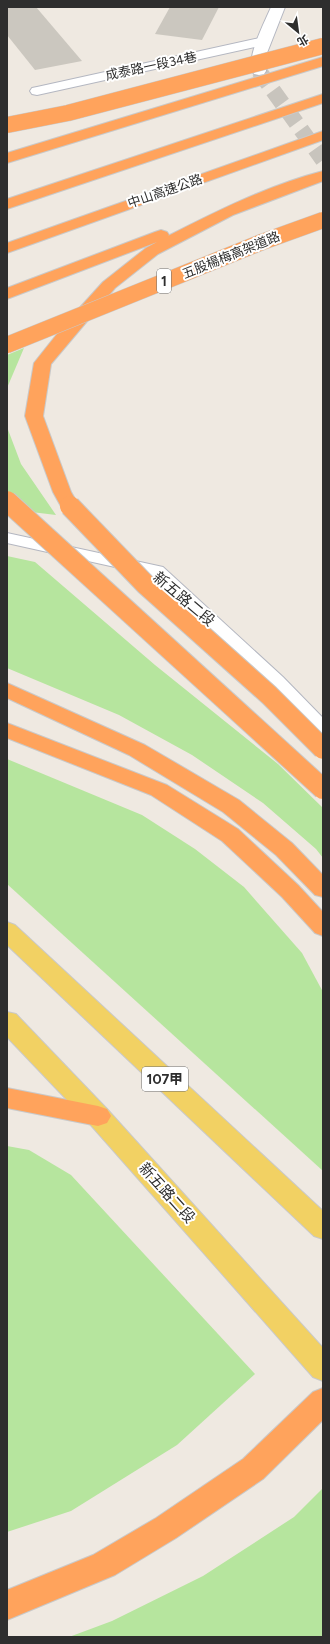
<svg xmlns="http://www.w3.org/2000/svg" width="330" height="1644" font-family="Figtree,'Noto Sans TC',sans-serif">
<rect width="100%" height="100%" fill="#efe9e1"/>
<!-- green -->
<g fill="#b6e59e">
<path d="M 24,348 L 7,388 L 7,390 L 7,355 Z"/>
<path d="M 7,427 L 21,464 L 56,515 L 7,509 Z"/>
<path d="M 7,556 L 35,562 L 155,665 L 278,764 L 323,808 L 323,858 L 316,849 L 263,803 L 192,755 L 119,715 L 7,668 Z"/>
<path d="M 7,759 L 142,815 L 195,849 L 244,887 L 302,953 L 323,992 L 323,1171 L 7,884 Z"/>
<path d="M 7,1146 L 29,1150 L 71,1175 L 255,1374 L 177,1445 L 71,1511 L 7,1532 Z"/>
<path d="M 323,1488 L 323,1637 L 69,1637 L 112,1621 L 203,1576 L 294,1517 Z"/>
</g>
<!-- building -->
<g fill="#cbc7bf">
<path d="M 7,7 L 36,7 L 82,61 L 35,70 L 7,35 Z"/>
<path d="M 170,7 L 219,7 L 202,40 L 155,34 Z"/>
</g>
<g fill="none" stroke-linecap="round" stroke-linejoin="round">
<!-- secondary-tunnel -->
<path stroke="#c8c4bd" stroke-width="16" stroke-dasharray="16 8" stroke-linecap="butt" d="M 259,71 L 323,160"/>
<defs>
<g id="lane">
<path d="M 264,37 L 268,38 L 270,41 L 268,44 L 37,95 L 32,94 L 30,91 L 32,88 L 37,87 Z"/>
<path d="M 7,533 L 163,567 L 283,677 L 323,718 L 323,737 L 316,735 L 269,685 L 151,575 L 7,543 Z"/>
</g>
<path id="secondary" d="M 271,7 L 285,7 L 265,58 L 266,71 L 264,74 L 259,75 L 254,74 C 244,60 265,22 271,7 Z"/>
<g id="primary">
<path d="M 7,922 L 15,925 L 323,1211 L 323,1239 L 314,1236 L 7,945 Z"/>
<path d="M 7,1012 L 16,1014 L 107,1109 L 323,1348 L 323,1381 L 313,1377 L 89,1123 L 7,1037 Z"/>
</g>
<g id="highway">
<path d="M 323,57 L 323,66 L 7,163 L 7,153 Z"/>
<path d="M 323,94 L 323,103 L 7,209 L 7,199 Z"/>
<path d="M 323,131 L 323,140 L 7,253 L 7,243 Z"/>
<path d="M 323,171 L 323,181 L 233,215 L 158,254 L 115,288 L 51,364 L 43,416 L 71,492 L 79,506 L 77,510 L 70,512 L 63,510 L 53,492 L 25,416 L 34,363 L 65,324 L 103,282 L 146,248 L 157,242 L 7,299 L 7,288 L 155,232 L 161,230 L 167,232 L 169,235 L 168,236 C 217,211 269,185 323,171 Z"/>
<path d="M 7,683 L 145,745 L 239,800 L 292,843 L 323,875 L 323,897 L 315,895 L 276,855 L 223,812 L 129,755 L 7,698 Z"/>
<path d="M 7,723 L 167,785 L 238,829 L 298,885 L 323,912 L 323,936 L 315,933 L 282,897 L 222,841 L 151,795 L 7,738 Z"/>
<path d="M 7,1088 L 98,1106 L 107,1109 L 111,1116 L 107,1123 L 98,1126 L 7,1108 Z"/>
<path d="M 323,1388 L 323,1420 L 263,1479 L 176,1538 L 115,1575 L 7,1620 L 7,1590 L 93,1555 L 156,1518 L 243,1459 L 313,1392 Z"/>
</g>
</defs>
<!-- lane casing -->
<use href="#lane" stroke="#b4b7c1" stroke-width="2"/>
<!-- secondary casing -->
<use href="#secondary" stroke="#b4b7c1" stroke-width="2"/>
<!-- primary casing -->
<use href="#primary" stroke="#c9c9c9" stroke-width="2"/>
<!-- highway casing -->
<use href="#highway" stroke="#c9c9c9" stroke-width="2"/>
<!-- lane -->
<use href="#lane" fill="#fff" fill-rule="evenodd"/>
<!-- secondary -->
<use href="#secondary" fill="#fff" fill-rule="evenodd"/>
<!-- primary -->
<use href="#primary" fill="#f2d163" fill-rule="evenodd"/>
<!-- highway -->
<use href="#highway" fill="#ffa35c" fill-rule="evenodd"/>
<defs>
<g id="highway-bridge-far1">
<path d="M 7,125 L 68,113 L 323,46"/>
<path d="M 7,345 L 262,242 L 323,220"/>
</g>
<g id="highway-bridge">
<path d="M 7,501 L 323,789"/>
<path d="M 70,506 L 146,585 L 269,695 L 323,749"/>
</g>
</defs>
<!-- highway-bridge-far1 casing -->
<use href="#highway-bridge-far1" stroke="#c9c9c9" stroke-width="17" stroke-linecap="butt"/>
<!-- highway-bridge casing -->
<use href="#highway-bridge" stroke="#c9c9c9" stroke-width="22" stroke-linecap="butt"/>
<!-- highway-bridge-far1 -->
<use href="#highway-bridge-far1" stroke="#ffa35c" stroke-width="16"/>
<!-- highway-bridge -->
<use href="#highway-bridge" stroke="#ffa35c" stroke-width="20"/>
</g>
<g text-anchor="middle" dominant-baseline="central" stroke-width="4" stroke-linejoin="round" paint-order="stroke">
<!-- far-street labels -->
<g font-size="13" fill="#2e2e2e" stroke="#fff">
<text transform="translate(151 66) rotate(-12)">成泰路一段34巷</text>
<text transform="translate(165 191) rotate(-19)">中山高速公路</text>
<text transform="translate(231 255) rotate(-22)">五股楊梅高架道路</text>
</g>
<!-- shield labels -->
<g fill="#fff" stroke="#6d6d6d" stroke-width="1">
<rect x="157" y="269" width="14" height="24" rx="3"/>
<rect x="142" y="1067" width="46" height="24" rx="3"/>
</g>
<g font-size="14" font-weight="bold" fill="#2e2e2e">
<text x="164" y="281">1</text>
<text x="165" y="1079">107甲</text>
</g>
<!-- street labels -->
<g font-size="15" fill="#2e2e2e" stroke="#fff">
<text transform="translate(184 599) rotate(40)">新五路二段</text>
<text transform="translate(167 1193) rotate(48)">新五路二段</text>
</g>
</g>
<!-- border -->
<rect width="330" height="1644" fill="none" stroke="#2e2e2e" stroke-width="16"/>
<!-- north arrow -->
<g transform="translate(298 32) rotate(151)" stroke="#ffffff" stroke-width="3" paint-order="stroke">
<path d="M0-3L7 15L0 10L-7 15Z" fill="#2e2e2e"/>
<text y="-6" font-size="11" font-weight="bold" text-anchor="middle" fill="#2e2e2e">北</text>
</g>
</svg>
